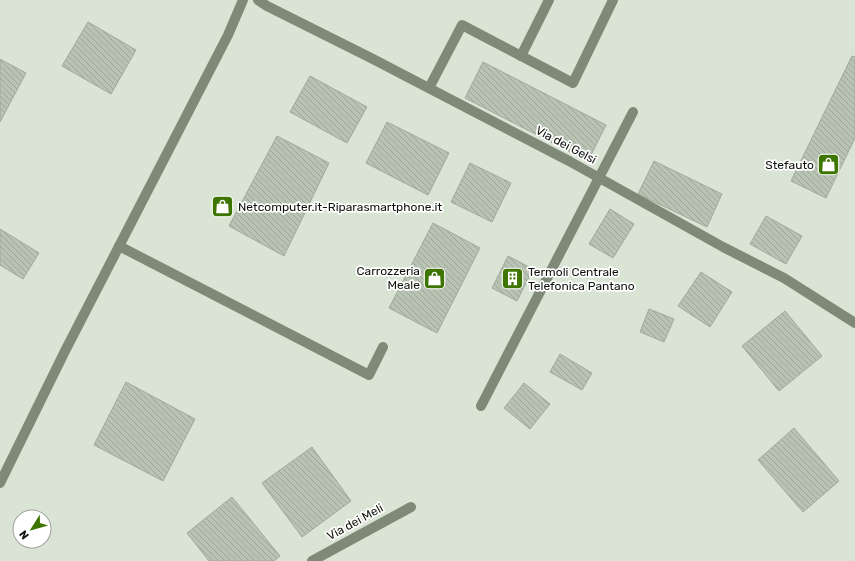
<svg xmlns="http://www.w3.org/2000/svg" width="855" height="561" font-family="Rubik,sans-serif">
<defs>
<pattern id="building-back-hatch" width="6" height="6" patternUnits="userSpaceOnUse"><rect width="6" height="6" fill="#b9c3b3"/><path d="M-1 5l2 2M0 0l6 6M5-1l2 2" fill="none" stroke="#9ea699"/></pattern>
</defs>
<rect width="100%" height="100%" fill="#dae4d5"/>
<!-- building -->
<g fill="url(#building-back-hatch)" stroke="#a0aa9b">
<path d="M 88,22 L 136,50 L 111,94 L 62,66 Z"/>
<path d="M 852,56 L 855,57 L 855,138 L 826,198 L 791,181 Z"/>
<path d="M 0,59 L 26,73 L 0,122 Z"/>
<path d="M 483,62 L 606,125 L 588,161 L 465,98 Z"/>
<path d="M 310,76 L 367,107 L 347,143 L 290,112 Z"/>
<path d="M 387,122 L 449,153 L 428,195 L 366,163 Z"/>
<path d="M 277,136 L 329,163 L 284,256 L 229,226 Z"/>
<path d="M 654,161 L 722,194 L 707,227 L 638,194 Z"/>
<path d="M 470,163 L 511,183 L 492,222 L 451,202 Z"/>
<path d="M 610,209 L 634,224 L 613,258 L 589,244 Z"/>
<path d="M 766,216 L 802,236 L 786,264 L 750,244 Z"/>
<path d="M 433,223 L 480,248 L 437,333 L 389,308 Z"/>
<path d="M 0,229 L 39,253 L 23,279 L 0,265 Z"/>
<path d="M 508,256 L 533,269 L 517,301 L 492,288 Z"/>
<path d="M 701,272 L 732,292 L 710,327 L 678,306 Z"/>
<path d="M 649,309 L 674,319 L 664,342 L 640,332 Z"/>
<path d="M 785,311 L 822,356 L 779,391 L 742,346 Z"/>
<path d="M 560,354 L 592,373 L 582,390 L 550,372 Z"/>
<path d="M 126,382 L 195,419 L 163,481 L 94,445 Z"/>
<path d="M 524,383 L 550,404 L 530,429 L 504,408 Z"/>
<path d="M 794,428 L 839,481 L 803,512 L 758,460 Z"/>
<path d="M 312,447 L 351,501 L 302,537 L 262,483 Z"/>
<path d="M 232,497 L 280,556 L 274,561 L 209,561 L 187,533 Z"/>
</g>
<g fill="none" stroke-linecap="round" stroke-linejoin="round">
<!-- minor -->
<g stroke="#7e8a77" stroke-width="10">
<path d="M 258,0 L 267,6 L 371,58 L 569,161 L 723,247 L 784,278 L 855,323"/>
<path d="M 521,56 L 549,0"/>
<path d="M 429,88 L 462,25 L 573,83 L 613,0"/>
<path d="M 119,246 L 369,375 L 383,347"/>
<path d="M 481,406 L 633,112"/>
<path d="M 0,483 L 65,351 L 228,35 L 243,0"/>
<path d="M 312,561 L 411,507"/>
</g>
</g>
<!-- icons -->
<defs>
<symbol id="shop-square" viewBox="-11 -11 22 22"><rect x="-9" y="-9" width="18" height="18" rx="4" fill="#3e7400" stroke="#fff"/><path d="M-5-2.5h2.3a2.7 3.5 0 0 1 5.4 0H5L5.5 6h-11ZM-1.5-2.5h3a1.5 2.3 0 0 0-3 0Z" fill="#fff"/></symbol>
<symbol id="building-square" viewBox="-11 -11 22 22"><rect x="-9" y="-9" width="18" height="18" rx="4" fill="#3e7400" stroke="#fff"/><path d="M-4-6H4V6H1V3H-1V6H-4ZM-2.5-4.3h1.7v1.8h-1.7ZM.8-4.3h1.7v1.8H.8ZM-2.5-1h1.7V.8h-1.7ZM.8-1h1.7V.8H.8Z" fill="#fff"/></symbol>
</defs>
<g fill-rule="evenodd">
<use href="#shop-square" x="816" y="152" width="25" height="25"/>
<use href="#shop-square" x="210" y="194" width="25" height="25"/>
<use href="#shop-square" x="422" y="266" width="25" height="25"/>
<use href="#building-square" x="500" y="266" width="25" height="25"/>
</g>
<g text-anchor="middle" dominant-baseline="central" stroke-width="3.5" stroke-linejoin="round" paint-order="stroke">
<!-- street labels -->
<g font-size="12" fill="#0f120d" stroke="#fff">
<text transform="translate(566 145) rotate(28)">Via dei Gelsi</text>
<text transform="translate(355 522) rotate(-29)">Via dei Meli</text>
</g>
<!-- poi labels -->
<g font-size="12" fill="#0f120d" stroke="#fff" text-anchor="end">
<text x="814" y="165">Stefauto</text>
<text x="238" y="207" text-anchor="start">Netcomputer.it-Riparasmartphone.it</text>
<text x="420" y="271">Carrozzeria<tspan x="420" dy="14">Meale</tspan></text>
<text x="528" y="272" text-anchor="start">Termoli Centrale<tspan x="528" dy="14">Telefonica Pantano</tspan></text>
</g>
</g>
<!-- north arrow -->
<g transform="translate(32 529) rotate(233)"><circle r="19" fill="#ffffff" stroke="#9fa09e"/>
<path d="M0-3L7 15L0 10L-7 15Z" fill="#3e7400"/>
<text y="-6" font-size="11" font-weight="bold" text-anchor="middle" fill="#0f120d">N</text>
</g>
</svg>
